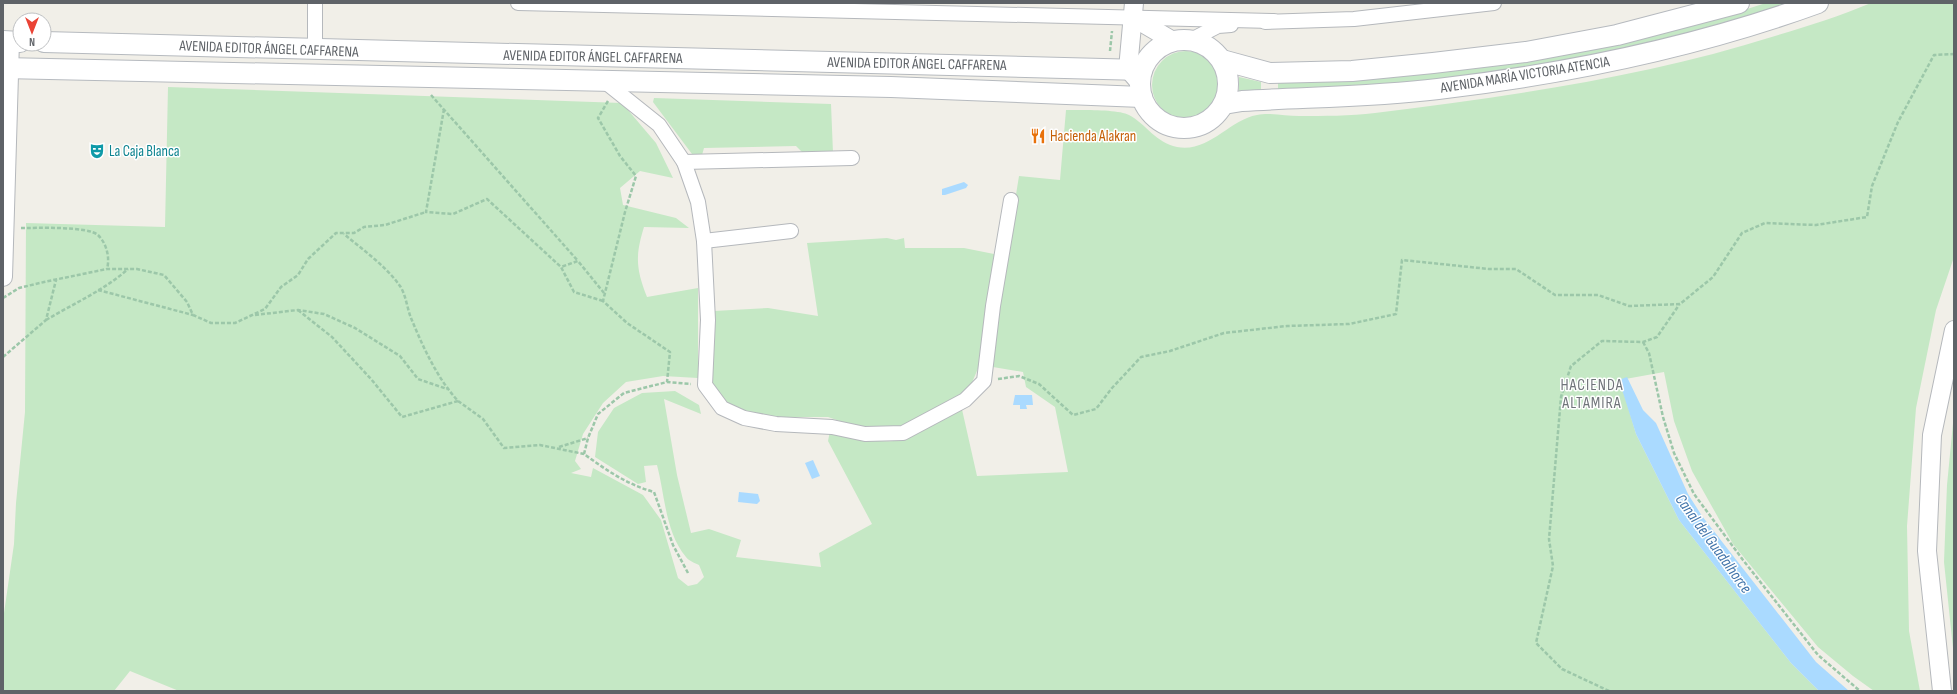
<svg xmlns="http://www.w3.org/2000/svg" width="1957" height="694" font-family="'Sofia Sans Condensed',sans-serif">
<rect width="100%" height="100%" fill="#f1efe8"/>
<!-- green -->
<g fill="#c5e8c5">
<path d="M 1766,3 L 1791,3 C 1705,30 1618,53 1529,68 C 1446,82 1362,87 1278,90 L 1278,82 L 1706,22 Z"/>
<path d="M 1871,3 L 1954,3 L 1954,257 L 1936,310 L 1916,408 L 1907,526 L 1909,631 L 1920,691 L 1874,691 L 1853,676 L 1818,647 L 1733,544 L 1692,471 L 1674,421 L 1664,372 L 1620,380 L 1636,434 L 1679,520 L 1791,663 L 1819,691 L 179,691 L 130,671 L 114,691 L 3,691 L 3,620 L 14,544 L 16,503 L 25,412 L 26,223 L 165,227 L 168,87 L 622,103 L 656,143 L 673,178 L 640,171 L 620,188 L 623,205 L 676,218 L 689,228 L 644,227 C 635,256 636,269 647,297 L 698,288 L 698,378 L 663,376 L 626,382 L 603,403 L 583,434 L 575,461 L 581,469 L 571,473 L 591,477 L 593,468 L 643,495 L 661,520 L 678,578 L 688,586 L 697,584 L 704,577 L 699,565 C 695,563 689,561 686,557 C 665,532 665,495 657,465 L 644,466 L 646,482 L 638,484 L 595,457 L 598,432 L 614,408 L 642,393 L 675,391 L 699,405 L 701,414 L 664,399 L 677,475 L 691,533 L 709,529 L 741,540 L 736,557 L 821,567 L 819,553 L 872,524 L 828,441 L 830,431 C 850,436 872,443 894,441 C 913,439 945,416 961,405 L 977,476 L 1068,472 L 1055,407 L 1026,387 L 1023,372 L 993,367 L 994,330 L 1019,176 L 1060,180 L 1066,110 C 1081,110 1118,109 1129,115 C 1146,124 1156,143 1177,147 C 1209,153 1229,120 1257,115 C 1270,112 1286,116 1299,116 C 1324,116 1350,116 1375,113 C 1511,96 1645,77 1775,36 C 1808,26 1840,16 1871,3 Z"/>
<circle cx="1186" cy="85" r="34"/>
<path d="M 1239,77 L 1261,82 L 1261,90 L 1239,94 Z"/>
<path d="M 654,98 L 831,104 L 833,153 L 804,154 L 796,146 L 704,148 L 702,155 L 692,154 L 653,102 Z"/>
<path d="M 887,238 L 896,240 L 904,238 L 905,248 L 964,248 L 999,255 L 989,291 L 979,366 L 971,385 L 950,403 L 901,427 L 863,429 L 828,417 L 756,417 L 732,410 L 716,392 L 709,373 L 714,345 L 714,311 L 768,308 L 818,316 L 807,243 Z"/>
<path d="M 1954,413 L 1954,658 L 1944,562 L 1947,485 Z"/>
</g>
<!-- water -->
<g fill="#aadaff">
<path d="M 964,182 L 968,185 L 966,188 L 945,195 L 942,195 L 942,189 Z"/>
<path d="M 1627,377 L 1643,410 L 1656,423 L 1688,494 L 1702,516 L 1816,662 L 1849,691 L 1819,691 L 1791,663 L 1679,520 L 1636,434 L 1619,380 Z"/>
<path d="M 1015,395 L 1032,395 L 1033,405 L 1026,405 L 1027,409 L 1020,409 L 1020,405 L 1013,405 Z"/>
<path d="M 813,460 L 820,476 L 812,479 L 805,463 Z"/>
<path d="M 739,492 L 758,494 L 760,501 L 757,504 L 738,502 Z"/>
</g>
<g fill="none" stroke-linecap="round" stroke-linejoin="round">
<defs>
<g id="minor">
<path d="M 315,3 L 315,50"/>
<path d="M 518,3 L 1274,21"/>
<path d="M 1265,22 L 1354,19 L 1494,3"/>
<path d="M 1191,40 L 1218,26 L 1231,25"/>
<path d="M 604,81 L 659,125 L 684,162 L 852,158"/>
<path d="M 684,162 L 698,202 L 704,241 L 791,231"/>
<path d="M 704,241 L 708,320 L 705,385 L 722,408 L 744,418 L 776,424 L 832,427 L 865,434 L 903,433 L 965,400 L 984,381 L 993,306 L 1011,200"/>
</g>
<g id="tertiary">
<path d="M 1134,3 L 1128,69 L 1140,83"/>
<path d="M 1134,18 L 1173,41"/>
<path d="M 3,277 L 10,41"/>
<path d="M 1942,691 L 1927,551 L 1932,435 L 1954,330"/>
</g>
<g id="secondary">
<circle cx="1184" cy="84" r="44"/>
<path d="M 3,41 L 20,42"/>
<path d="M 44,42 L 1142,70"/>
<path d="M 1222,60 L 1270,73 L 1352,71 L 1433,63 L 1526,52 L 1617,35 L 1739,3"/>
<path d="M 3,68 L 891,87 L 1142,97"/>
<path d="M 1224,104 L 1242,101 C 1307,97 1373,97 1438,89 C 1565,74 1697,47 1818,3"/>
</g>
</defs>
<!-- minor casing -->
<use href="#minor" stroke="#b5b8bc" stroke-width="16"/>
<!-- tertiary casing -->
<use href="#tertiary" stroke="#b5b8bc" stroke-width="20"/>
<!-- secondary casing -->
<use href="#secondary" stroke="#b6babf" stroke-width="22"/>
<!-- path -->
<g stroke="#9cc7a9" stroke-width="2.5" stroke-dasharray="4 2" stroke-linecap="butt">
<path d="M 1110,51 L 1112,31"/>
<path d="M 431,95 L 578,261"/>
<path d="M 608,101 L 598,118 L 620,156 L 636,176 L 625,212 L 603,301 L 627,323 L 670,352 L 667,382"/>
<path d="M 444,109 L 426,212 L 453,214 L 487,199 L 561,267"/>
<path d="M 21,228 C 36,228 88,226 98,235 C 107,244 110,258 107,269"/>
<path d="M 98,290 L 193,315"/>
<path d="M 3,298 L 19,288 L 44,282 L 107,269 L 137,269 L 164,275 L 187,302 L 193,315 L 211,323 L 235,323 L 265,309 L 281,287 L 298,275 L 308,259 L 336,233 L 354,233 L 364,227 L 385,225 L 426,212"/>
<path d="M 603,301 L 574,292 L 561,267 L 578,261 L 604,293"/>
<path d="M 298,310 L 332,337 L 371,379 L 402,417 L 458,401 C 437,378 423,347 411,318 C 407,308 406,295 400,286 C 386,266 363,250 344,234"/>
<path d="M 255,315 L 298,310 L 324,314 L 355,328 L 400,356 L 418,379 L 447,389"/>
<path d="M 46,320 C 73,304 106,289 128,269"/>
<path d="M 1643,342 L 1649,353 L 1663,417 L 1674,453 L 1694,494 L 1743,560 L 1818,655 L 1860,691"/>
<path d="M 3,357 L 46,320 L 56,280"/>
<path d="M 998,379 L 1019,376 L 1039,384 L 1073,415 L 1096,409 L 1112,388 L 1141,357 L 1170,351 L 1224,333 L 1287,326 L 1349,324 L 1396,314 L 1402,260 L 1489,269 L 1516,269 L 1555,295 L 1598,295 L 1629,306 L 1680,304 L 1713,277 L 1742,233 L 1765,223 L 1816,225 L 1867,217 L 1872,186 L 1898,122 L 1934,55 L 1954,54"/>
<path d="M 458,401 L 483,419 L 504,448 L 540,445 L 584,454"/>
<path d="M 559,447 L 588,438"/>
<path d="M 688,573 L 673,545 L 654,492 C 628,485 606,470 584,454 L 588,438 L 598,414 L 624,393 L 667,382 L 691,384"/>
<path d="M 1609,691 L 1562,669 L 1536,643 L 1553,566 L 1549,539 L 1561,397 L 1571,366 L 1602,341 L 1643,342 L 1657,337 L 1679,305"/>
</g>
<!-- minor -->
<use href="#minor" stroke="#fff" stroke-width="14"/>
<!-- tertiary -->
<use href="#tertiary" stroke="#fff" stroke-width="18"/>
<!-- secondary -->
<use href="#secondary" stroke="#fff" stroke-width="20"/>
</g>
<!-- icons -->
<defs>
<symbol id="restaurant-bare" viewBox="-9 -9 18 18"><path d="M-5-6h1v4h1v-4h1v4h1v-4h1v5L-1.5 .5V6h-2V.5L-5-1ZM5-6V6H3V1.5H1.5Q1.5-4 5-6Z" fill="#e8710a" stroke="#fff" stroke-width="2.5" paint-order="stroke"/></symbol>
<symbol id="theatre-bare" viewBox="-9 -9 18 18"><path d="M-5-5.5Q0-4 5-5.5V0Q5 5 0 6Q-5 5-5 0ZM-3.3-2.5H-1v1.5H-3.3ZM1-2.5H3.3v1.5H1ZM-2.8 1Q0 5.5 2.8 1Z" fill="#0f9aa8" stroke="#fff" stroke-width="2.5" paint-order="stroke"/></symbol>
</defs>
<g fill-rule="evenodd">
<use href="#restaurant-bare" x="1027" y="125" width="22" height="22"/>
<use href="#theatre-bare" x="86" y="140" width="22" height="22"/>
</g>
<g text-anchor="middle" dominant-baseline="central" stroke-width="3" stroke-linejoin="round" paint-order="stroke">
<!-- street labels -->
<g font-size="15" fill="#5f6368" stroke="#fff">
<text transform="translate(269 49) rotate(2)">AVENIDA EDITOR ÁNGEL CAFFARENA</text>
<text transform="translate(593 57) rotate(1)">AVENIDA EDITOR ÁNGEL CAFFARENA</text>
<text transform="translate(917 64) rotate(1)">AVENIDA EDITOR ÁNGEL CAFFARENA</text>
<text transform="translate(1525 75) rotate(-9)">AVENIDA MARÍA VICTORIA ATENCIA</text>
</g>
<!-- food labels -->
<g font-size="15" fill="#c56008" stroke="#fff" text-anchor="start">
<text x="1050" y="136">Hacienda Alakran</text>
</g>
<!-- culture labels -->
<g font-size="15" fill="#0d838f" stroke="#fff" text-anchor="start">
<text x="109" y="151">La Caja Blanca</text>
</g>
<!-- neighbourhood labels -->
<g font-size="16" letter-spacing="1" fill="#70757a" stroke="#fff">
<text x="1592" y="385">HACIENDA<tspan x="1592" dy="18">ALTAMIRA</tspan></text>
</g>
<!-- water labels -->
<g font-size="16" font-style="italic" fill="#4174aa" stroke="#fff">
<text transform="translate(1713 544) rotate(54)">Canal del Guadalhorce</text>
</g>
</g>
<!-- border -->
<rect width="1957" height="694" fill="none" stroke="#5f6368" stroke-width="8"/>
<!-- north arrow -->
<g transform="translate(32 32) rotate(180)"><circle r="19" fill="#ffffff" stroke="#bfc1c3"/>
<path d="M0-3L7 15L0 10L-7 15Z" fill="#ea4335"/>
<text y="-6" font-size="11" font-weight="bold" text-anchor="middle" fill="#5f6368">N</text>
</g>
</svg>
